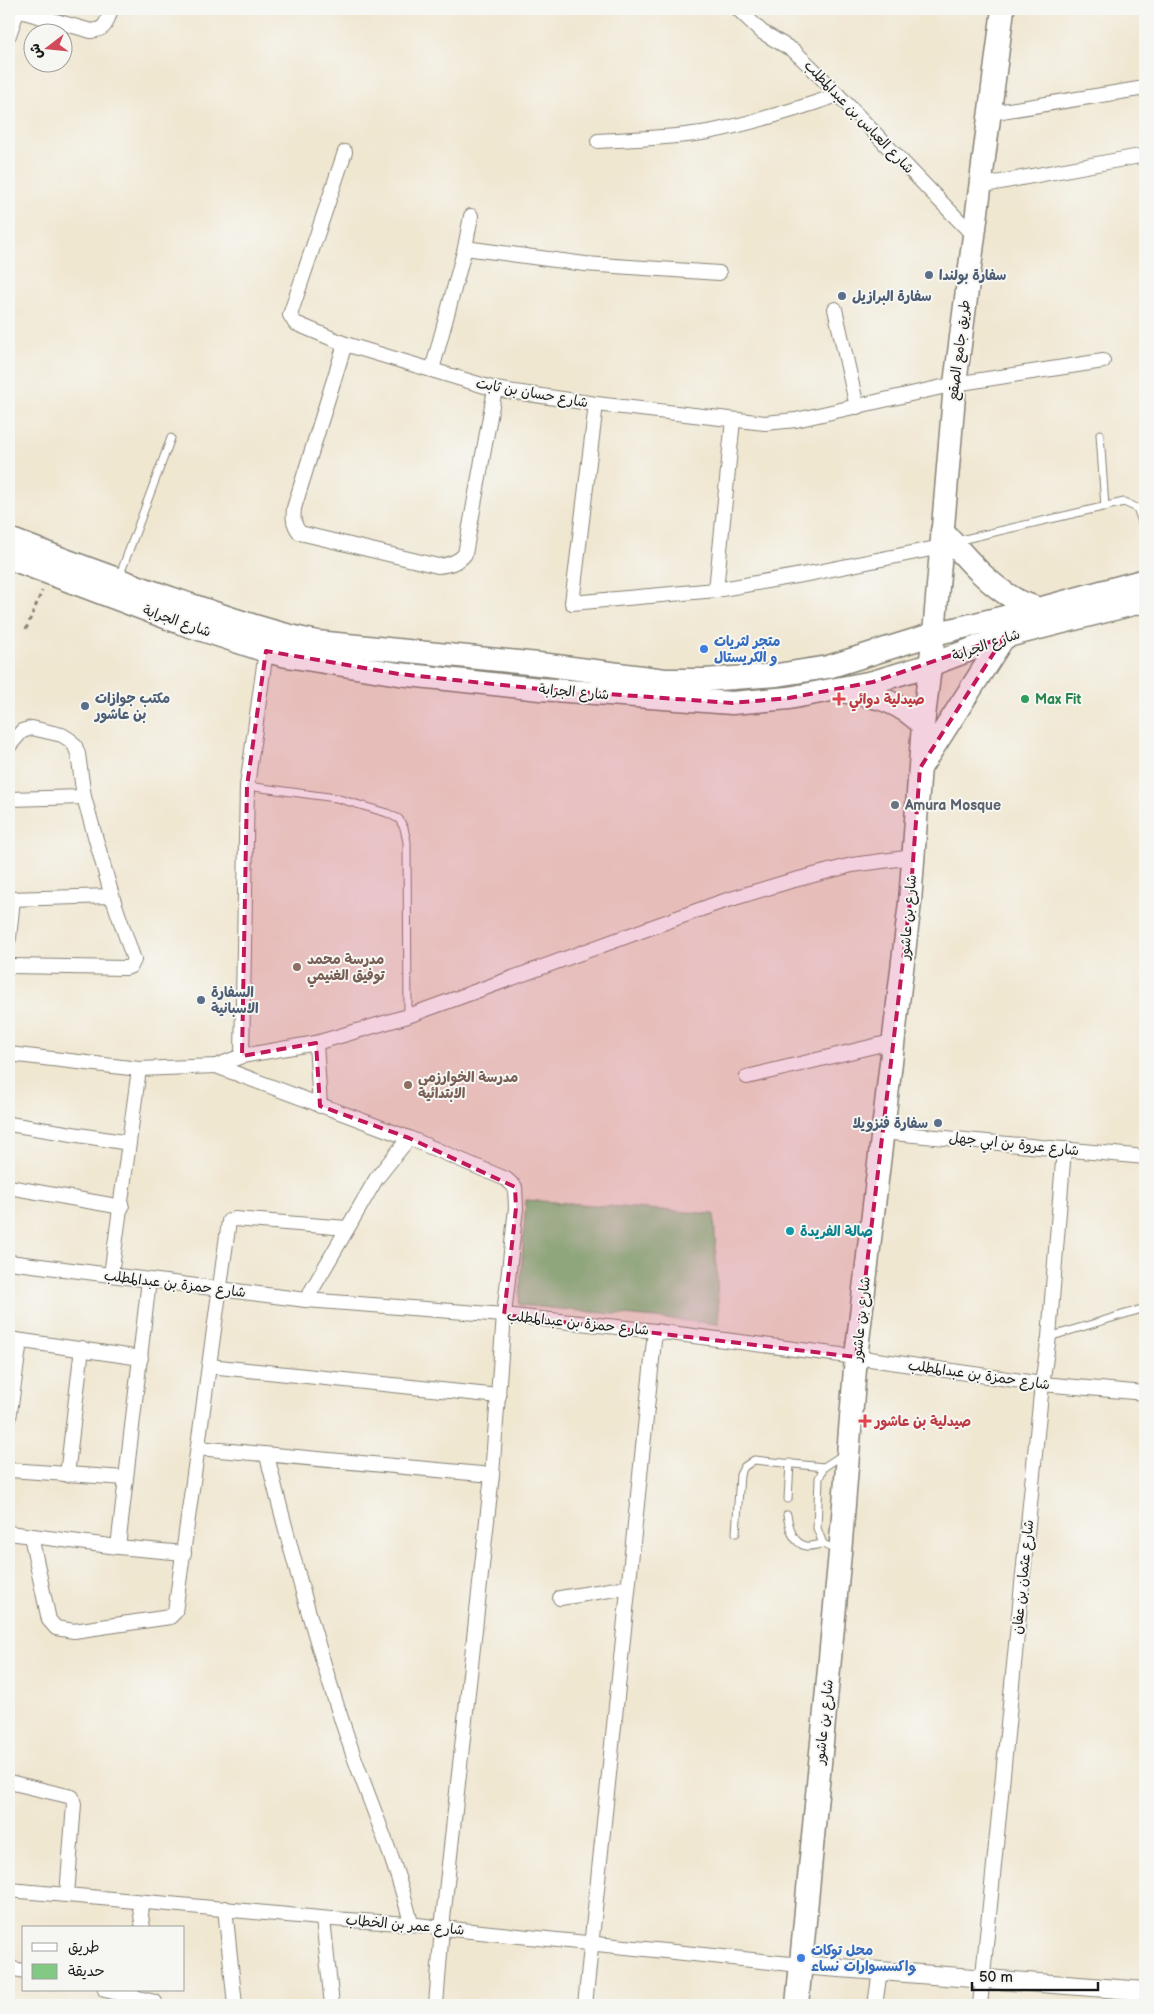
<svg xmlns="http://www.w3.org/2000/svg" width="1154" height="2014" font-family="'Balsamiq Sans','Playpen Sans Arabic',sans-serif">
<rect width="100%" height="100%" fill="#f6f6f2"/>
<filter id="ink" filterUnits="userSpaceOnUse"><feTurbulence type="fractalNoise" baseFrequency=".02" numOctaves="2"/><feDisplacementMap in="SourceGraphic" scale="10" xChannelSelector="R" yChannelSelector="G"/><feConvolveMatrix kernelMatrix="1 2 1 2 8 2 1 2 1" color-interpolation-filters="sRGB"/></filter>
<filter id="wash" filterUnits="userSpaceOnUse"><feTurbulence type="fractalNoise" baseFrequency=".0096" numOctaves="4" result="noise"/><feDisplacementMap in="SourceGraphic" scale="20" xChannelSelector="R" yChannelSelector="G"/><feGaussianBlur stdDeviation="1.12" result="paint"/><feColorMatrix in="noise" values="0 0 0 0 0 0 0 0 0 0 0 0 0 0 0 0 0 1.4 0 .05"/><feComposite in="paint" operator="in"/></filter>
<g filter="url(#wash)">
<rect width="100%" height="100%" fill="#f0e7d1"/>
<!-- green -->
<path fill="#82c984" stroke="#4f7250" d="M 526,1200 L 714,1214 L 719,1324 L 519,1305 Z"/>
</g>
<g filter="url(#ink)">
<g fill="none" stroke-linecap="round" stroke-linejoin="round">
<defs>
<g id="service">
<path d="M 1100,434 L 1105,507"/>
<path d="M 956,541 L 1124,502 L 1137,508 L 1145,530"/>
<path d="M 119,577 L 171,438"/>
<path d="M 247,786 L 336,798 L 387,813 L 399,819 L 404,828 L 407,842 L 408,1016"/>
<path d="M 1049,1337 L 1145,1308"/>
<path d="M 788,1499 L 790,1463"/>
<path d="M 787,1515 C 789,1526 792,1543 806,1546 C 811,1547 818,1544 823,1544"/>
<path d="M 736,1533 L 740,1475 L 744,1467 L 754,1460 L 824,1467"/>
<path d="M 836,1550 L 823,1544 L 817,1528 L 819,1478 L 824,1467 L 844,1454"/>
</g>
<g id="minor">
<path d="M 738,9 L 762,32 L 794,51 L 812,68 L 973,235"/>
<path d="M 17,10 L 91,31 C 107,29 106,23 111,9"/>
<path d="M 9,35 L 18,9"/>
<path d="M 990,113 L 1145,88"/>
<path d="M 598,141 C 634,139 672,138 708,132 C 753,123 795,110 838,95"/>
<path d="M 345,152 L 292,309 L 290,315 L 295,323 L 345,344 L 495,389 L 596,404 L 765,423 L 796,420 L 955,384 L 1103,361"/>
<path d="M 979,186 L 1145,155"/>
<path d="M 465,248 L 585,264 L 719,273"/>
<path d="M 835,309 L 857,407"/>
<path d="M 345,344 L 294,508 C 293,519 293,524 300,533 L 438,566 C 448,565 458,563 465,554 L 495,389"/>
<path d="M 432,370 L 465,248 L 471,216"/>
<path d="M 596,404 L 572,603 L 716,590"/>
<path d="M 733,420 L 716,590 L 813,573 L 941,547"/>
<path d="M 9,746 L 22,731 L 32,728 L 62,735 L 70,740 L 75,746 L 78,754 L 84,797 L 112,896 L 134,960 L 131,966 L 126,968 L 9,966"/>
<path d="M 9,799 L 84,797"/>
<path d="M 9,899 L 112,896"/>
<path d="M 9,938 L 13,899"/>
<path d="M 316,1043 L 320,1106"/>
<path d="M 9,1054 L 139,1069 L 216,1066 L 242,1056 L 316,1043 L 408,1016 L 718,903 L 787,882 L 852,865 L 913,857"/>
<path d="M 242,1056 L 247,786 L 266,651"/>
<path d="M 216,1066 L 409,1138 L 506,1179 L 515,1187 L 516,1208 L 504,1315 L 492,1475 L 442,1928 L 436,2005"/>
<path d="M 747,1077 L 895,1041"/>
<path d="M 9,1124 L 129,1143"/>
<path d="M 883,1132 L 1145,1157"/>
<path d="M 9,1187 L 122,1207"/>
<path d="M 9,1262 L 306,1300 L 504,1315 L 655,1331 L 856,1357 L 1042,1384 L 1145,1393"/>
<path d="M 111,1275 L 139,1069"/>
<path d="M 306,1300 L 376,1179 L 409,1138"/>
<path d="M 9,1339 L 141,1358"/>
<path d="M 209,1366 L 499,1396"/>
<path d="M 9,1419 L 20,1341"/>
<path d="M 198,1448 L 492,1475"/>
<path d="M 267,1456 C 292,1556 319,1656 353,1754 C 373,1810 397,1865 411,1923"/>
<path d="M 9,1470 L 125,1478"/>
<path d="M 67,1475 L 82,1348"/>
<path d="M 9,1533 L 118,1547 L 184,1553"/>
<path d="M 31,1536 L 49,1620 L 56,1628 L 74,1631 L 170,1617 L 175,1612 L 229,1221 L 235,1219 L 347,1228"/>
<path d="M 118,1547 L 149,1280"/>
<path d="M 560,1598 L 628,1587"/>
<path d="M 9,1782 L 72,1797 L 74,1804 L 67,1895"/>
<path d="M 9,1890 C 113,1899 216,1908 320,1918 C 361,1922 401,1921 442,1928 L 800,1965"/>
<path d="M 139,1902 L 143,1928"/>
<path d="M 225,1908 L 235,2005"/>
<path d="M 323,1919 L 332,2005"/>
<path d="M 9,1968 L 24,1971"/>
<path d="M 105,1990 L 155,2002"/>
<path d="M 585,2005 L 655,1331"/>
<path d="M 875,2005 L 880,1971"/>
<path d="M 980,2005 L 1042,1384 L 1049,1337 L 1064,1149"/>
</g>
<path id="tertiary" d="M 800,1965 L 1145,1991"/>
<g id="primary">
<path d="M 942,531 C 964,555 985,582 1013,598 C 1020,603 1030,605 1038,609"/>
<path d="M 9,539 C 67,561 126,583 185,603 C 229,618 272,633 317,642 L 548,665 L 665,680 L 704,680 L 777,675 L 828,667 L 934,634 L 1038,609 L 1145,580"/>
<path d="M 9,558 L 181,623 L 266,651 L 287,656 L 399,674 L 540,689 L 732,703 L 789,698 L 873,682 L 930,665 L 1004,637 L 1145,601"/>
<path d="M 848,692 C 879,696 901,703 923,725"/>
<path d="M 922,765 L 1004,637"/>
<path d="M 797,2005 L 840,1553 L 856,1357 L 910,902 L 923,725 L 934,634 L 955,384 L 1003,9"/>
</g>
</defs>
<!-- service casing -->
<use href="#service" stroke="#868276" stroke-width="9"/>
<!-- minor casing -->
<use href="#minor" stroke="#868276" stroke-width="16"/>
<!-- tertiary casing -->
<use href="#tertiary" stroke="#868276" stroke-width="20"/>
<!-- primary casing -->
<use href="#primary" stroke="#868276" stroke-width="25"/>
<!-- path -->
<path stroke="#868276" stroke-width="3" stroke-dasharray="4 4" stroke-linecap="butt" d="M 26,629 L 42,591"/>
<!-- service -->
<use href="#service" stroke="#fff" stroke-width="7"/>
<!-- minor -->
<use href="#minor" stroke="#fff" stroke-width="14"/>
<!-- tertiary -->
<use href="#tertiary" stroke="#fff" stroke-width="18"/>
<!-- primary -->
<use href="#primary" stroke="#fff" stroke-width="22"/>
</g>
</g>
<!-- marked area -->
<path fill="#c2185b" fill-opacity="0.2" stroke="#c2185b" stroke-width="4" stroke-dasharray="10 6" stroke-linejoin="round" d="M 1004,637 L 920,768 L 910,902 L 856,1357 L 504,1315 L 516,1208 L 515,1187 L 409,1138 L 320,1106 L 316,1043 L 242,1056 L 247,786 L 266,651 L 399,674 L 540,689 L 732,703 L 789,698 L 873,682 Z"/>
<!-- markers -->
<g fill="#5c6f8a" stroke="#f6f6f2" stroke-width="2">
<circle cx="929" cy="275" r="5"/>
<circle cx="842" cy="296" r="5"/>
<circle cx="85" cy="706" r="5"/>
<circle cx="201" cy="1000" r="5"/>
<circle cx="938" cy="1123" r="5"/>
</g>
<g fill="#3f7fe0" stroke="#f6f6f2" stroke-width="2">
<circle cx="704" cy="649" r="5"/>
<circle cx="801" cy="1958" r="5"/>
</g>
<g fill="#e0444e" stroke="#f6f6f2" stroke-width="2">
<path d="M836.5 691.5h5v5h5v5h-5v5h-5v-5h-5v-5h5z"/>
<path d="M862.5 1413.5h5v5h5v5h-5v5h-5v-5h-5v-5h5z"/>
</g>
<circle fill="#2e9e5b" stroke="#f6f6f2" stroke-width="2" cx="1025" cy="699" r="5"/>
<circle fill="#6b7280" stroke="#f6f6f2" stroke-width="2" cx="895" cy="805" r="5"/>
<g fill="#8d6e63" stroke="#f6f6f2" stroke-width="2">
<circle cx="297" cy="967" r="5"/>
<circle cx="408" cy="1085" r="5"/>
</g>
<circle fill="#0f9aa8" stroke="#f6f6f2" stroke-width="2" cx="790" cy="1231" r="5"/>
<g text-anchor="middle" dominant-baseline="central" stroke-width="4" stroke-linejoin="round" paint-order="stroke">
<!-- street labels -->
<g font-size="14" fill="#1c1c1c" stroke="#f6f6f2">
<text transform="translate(859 117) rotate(46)">شارع العباس بن عبدالمطلب</text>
<text transform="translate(959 350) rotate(-83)">طريق جامع الصقع</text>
<text transform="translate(532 393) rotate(10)">شارع حسان بن ثابت</text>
<text transform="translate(177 621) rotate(19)">شارع الجرابة</text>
<text transform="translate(986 645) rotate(-19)">شارع الجرابة</text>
<text transform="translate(574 692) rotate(5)">شارع الجرابة</text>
<text transform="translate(908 917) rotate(-85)">شارع بن عاشور</text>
<text transform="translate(1014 1144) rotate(6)">شارع عروة بن ابي جهل</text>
<text transform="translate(175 1284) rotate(7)">شارع حمزة بن عبدالمطلب</text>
<text transform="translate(861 1319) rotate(-84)">شارع بن عاشور</text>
<text transform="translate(578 1323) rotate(6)">شارع حمزة بن عبدالمطلب</text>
<text transform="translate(979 1375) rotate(8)">شارع حمزة بن عبدالمطلب</text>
<text transform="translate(1023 1577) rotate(-84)">شارع عثمان بن عفان</text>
<text transform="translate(824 1722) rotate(-84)">شارع بن عاشور</text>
<text transform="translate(405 1925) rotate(5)">شارع عمر بن الخطاب</text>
</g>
<!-- service labels -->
<g font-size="14" font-weight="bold" fill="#4e5e75" stroke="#f6f6f2" text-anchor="start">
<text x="939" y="275">سفارة بولندا</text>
<text x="852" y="296">سفارة البرازيل</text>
<text x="95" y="698">مكتب جوازات<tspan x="95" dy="16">بن عاشور</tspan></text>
<text x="211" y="992">السفارة<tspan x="211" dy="16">الاسبانية</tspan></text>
<text x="928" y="1123" text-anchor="end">سفارة فنزويلا</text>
</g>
<!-- shop labels -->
<g font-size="14" font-weight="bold" fill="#366cbe" stroke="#f6f6f2" text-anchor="start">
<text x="714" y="641">متجر لثريات<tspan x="714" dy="16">و الكريستال</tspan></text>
<text x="811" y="1950">محل توكات<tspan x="811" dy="16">واكسسوارات نساء</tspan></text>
</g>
<!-- health labels -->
<g font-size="14" font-weight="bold" fill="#be3a42" stroke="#f6f6f2" text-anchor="start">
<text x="849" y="699">صيدلية دوائي</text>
<text x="875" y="1421">صيدلية بن عاشور</text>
</g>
<!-- leisure labels -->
<g font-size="14" font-weight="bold" fill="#27864d" stroke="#f6f6f2" text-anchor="start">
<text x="1035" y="699">Max Fit</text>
</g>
<!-- worship labels -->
<g font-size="14" font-weight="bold" fill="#5b616d" stroke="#f6f6f2" text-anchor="start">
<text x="905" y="805">Amura Mosque</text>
</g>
<!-- education labels -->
<g font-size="14" font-weight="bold" fill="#785e54" stroke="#f6f6f2" text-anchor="start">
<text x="307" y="959">مدرسة محمد<tspan x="307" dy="16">توفيق الغنيمي</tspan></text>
<text x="418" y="1077">مدرسة الخوارزمي<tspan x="418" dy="16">الابتدائية</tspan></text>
</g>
<!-- culture labels -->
<g font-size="14" font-weight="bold" fill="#0d838f" stroke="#f6f6f2" text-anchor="start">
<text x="800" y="1231">صالة الفريدة</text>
</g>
</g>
<!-- margin -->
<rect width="1154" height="2014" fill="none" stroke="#f6f6f2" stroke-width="30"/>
<!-- legend -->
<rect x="22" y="1926" width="162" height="65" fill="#f6f6f2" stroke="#9f9f9c"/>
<rect x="32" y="1943" width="25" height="8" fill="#ffffff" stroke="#9f9f9c"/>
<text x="68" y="1952" font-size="15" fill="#1c1c1c">طريق</text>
<rect x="32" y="1964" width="25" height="15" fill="#82c984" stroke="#9f9f9c"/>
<text x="68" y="1976" font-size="15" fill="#1c1c1c">حديقة</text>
<!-- north arrow -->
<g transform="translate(48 48) rotate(254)"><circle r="24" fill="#f6f6f2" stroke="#9f9f9c"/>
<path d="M0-4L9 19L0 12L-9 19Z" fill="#d1495b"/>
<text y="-8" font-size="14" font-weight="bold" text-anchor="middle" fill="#1c1c1c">ش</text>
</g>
<!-- scale -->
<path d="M972 1982v8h126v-8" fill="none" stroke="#1c1c1c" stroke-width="2.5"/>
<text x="979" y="1982" font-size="15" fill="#1c1c1c" stroke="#f6f6f2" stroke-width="4" paint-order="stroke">50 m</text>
</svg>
